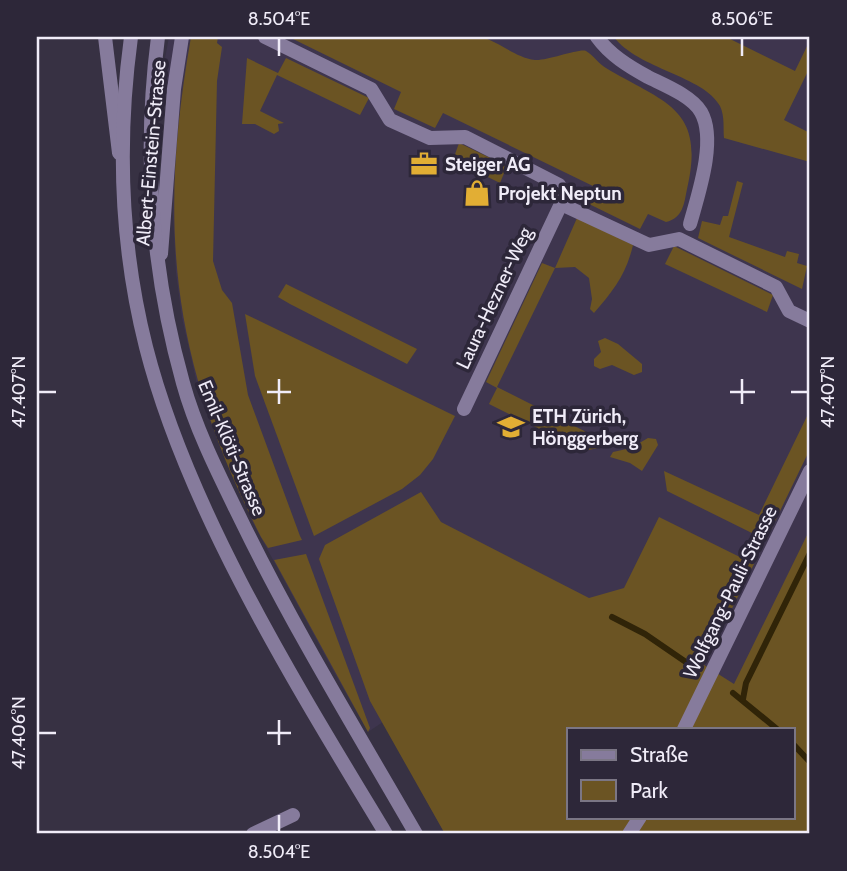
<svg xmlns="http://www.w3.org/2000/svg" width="847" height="871" font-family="Cabin,sans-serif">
<rect width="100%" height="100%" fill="#373143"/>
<!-- built -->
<path fill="#3e354e" d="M 169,37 L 810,37 L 810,763 L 793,729 L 569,729 L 569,817 L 445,834 L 383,722 L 368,732 L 334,672 L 252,521 L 200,397 L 182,318 L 176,273 L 165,58 Z"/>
<!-- green -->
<g fill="#6b5423" fill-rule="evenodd">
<path d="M 191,37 L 218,37 L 217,43 L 222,47 L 217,81 L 213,261 L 222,290 L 232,303 L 248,395 L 300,536 L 302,540 L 268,548 L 261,537 C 172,362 157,229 191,37 Z"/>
<path d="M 289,37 C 335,37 381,37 428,37 C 444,37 465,33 481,37 C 500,42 514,57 535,60 C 547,61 580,48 586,51 C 593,55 599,64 606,68 C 664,103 706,107 687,189 C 684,204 683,218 666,222 L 648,214 L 640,229 L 587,203 L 595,187 L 443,113 L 435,128 L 394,109 L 401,92 Z"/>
<path d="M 614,37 L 726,37 L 795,71 L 810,40 L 810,67 L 784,120 L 810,133 L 810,162 L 724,138 C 723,128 725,117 720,106 C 704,76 638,69 614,37 Z"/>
<path d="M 247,58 L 278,73 L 286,58 L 369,98 L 360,115 L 277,75 L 260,111 L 284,123 L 278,124 L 279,131 L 274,134 L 255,124 L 242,124 Z"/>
<path d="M 459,143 L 507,166 L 500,183 L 453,160 Z"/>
<path d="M 737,181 L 743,183 L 729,237 L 785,257 L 787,251 L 799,254 L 797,263 L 807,266 L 802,289 L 698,238 L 702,221 L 720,225 L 723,216 L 728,216 Z"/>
<path d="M 577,218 L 633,245 C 626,275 613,291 594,313 L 590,309 L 592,299 L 589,278 L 575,267 L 555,268 L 497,387 L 612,445 L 584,451 L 489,404 L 497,388 L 486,382 L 542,263 L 555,268 Z"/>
<path d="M 674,246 L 773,295 L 767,312 L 665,264 Z"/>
<path d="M 286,284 L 417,349 L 407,364 L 290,304 L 278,297 Z"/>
<path d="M 245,314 L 455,416 L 433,459 L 420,475 L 402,489 L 314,536 L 255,376 Z"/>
<path d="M 605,338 L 618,344 L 642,364 L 642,372 L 634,375 L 612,365 L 600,369 L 594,366 L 594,359 L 601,352 L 598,341 Z"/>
<path d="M 810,410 L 810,449 L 766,540 L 667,491 L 664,471 L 759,515 Z"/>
<path d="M 648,438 L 656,439 L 658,445 L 642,471 L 630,463 L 610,457 L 613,452 L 631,448 Z"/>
<path d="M 421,492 L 441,522 L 589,598 L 624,588 L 659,517 L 754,564 L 704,665 L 734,684 L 810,529 L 810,834 L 445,834 L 370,701 L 319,559 L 325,545 ZM 569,729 L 793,729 L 793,817 L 569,817 Z"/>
<path d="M 306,554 L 370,728 L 368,732 L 274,560 Z"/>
</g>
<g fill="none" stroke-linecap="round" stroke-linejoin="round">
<!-- stream -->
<g stroke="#302408" stroke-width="6">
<path d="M 612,617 L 645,634 L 696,669"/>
<path d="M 733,693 L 777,729"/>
<path d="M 743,699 L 746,683 L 810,553"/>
<path d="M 793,744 L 810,762"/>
</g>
<!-- minor -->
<g stroke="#867b9c" stroke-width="14">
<path d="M 105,37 L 119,153"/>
<path d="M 265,37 L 371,89 L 390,120 L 430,138 L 465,137 L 559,185 L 561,204"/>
<path d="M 597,37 C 610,55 628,66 648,77 C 664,85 692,96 701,112 C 717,140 698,195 690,224"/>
<path d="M 561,204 L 649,245 L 679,239 L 776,287 L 789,311 L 810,321"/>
<path d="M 161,254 L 174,89 L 182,37"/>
<path d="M 464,409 L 561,204"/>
<path d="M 684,729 L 810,471"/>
<path d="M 253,834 L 293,815"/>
<path d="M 629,834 L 640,817"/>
</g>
<!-- tertiary -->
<g stroke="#867b9c" stroke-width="14">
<path d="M 131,37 C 117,141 120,244 146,347 C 188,512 298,688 386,834"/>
<path d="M 158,37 C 143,153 151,269 183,383 C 196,430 219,475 241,520 C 293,627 356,730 416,834"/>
</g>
</g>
<!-- ticks -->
<path fill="none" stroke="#f0ecf8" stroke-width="2.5" d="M 279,38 L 279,56M 742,38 L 742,56M 279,379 L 279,404M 742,379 L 742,404M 38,392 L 56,392M 267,392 L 291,392M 730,392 L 755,392M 791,392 L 808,392M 279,720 L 279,745M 38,733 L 56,733M 267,733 L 291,733M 279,815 L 279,832"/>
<!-- icons -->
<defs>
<symbol id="office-bare" viewBox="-9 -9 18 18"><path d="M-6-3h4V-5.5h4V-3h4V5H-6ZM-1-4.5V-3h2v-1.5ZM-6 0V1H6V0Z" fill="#e2ae34" stroke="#2d2739" stroke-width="2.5" paint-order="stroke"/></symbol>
<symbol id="shop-bare" viewBox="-9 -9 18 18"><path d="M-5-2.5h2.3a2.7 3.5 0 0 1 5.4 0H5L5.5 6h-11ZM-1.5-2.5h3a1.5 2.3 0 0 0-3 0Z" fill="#e2ae34" stroke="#2d2739" stroke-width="2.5" paint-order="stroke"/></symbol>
<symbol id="university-bare" viewBox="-9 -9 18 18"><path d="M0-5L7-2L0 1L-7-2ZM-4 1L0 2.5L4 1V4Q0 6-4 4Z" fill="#e2ae34" stroke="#2d2739" stroke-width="2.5" paint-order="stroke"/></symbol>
</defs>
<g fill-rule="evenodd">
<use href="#office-bare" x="405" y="145" width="38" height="38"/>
<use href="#shop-bare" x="458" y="174" width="38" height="38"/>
<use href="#university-bare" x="492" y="408" width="38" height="38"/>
</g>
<g text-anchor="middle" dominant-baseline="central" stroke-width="7" stroke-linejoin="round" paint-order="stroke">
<!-- street labels -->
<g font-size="19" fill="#f0ecf8" stroke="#2d2739">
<text transform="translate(151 153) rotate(-85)">Albert-Einstein-Strasse</text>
<text transform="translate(494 298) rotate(-65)">Laura-Hezner-Weg</text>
<text transform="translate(232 448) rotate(67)">Emil-Klöti-Strasse</text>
<text transform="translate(730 592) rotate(-64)">Wolfgang-Pauli-Strasse</text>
</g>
<!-- poi labels -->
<g font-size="19" font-weight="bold" fill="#f0ecf8" stroke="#2d2739" text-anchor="start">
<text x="445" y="164">Steiger AG</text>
<text x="498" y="193">Projekt Neptun</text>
<text x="532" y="416">ETH Zürich,<tspan x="532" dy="22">Hönggerberg</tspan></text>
</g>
</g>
<!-- border -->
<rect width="847" height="871" fill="none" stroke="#2d2739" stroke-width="77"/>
<!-- legend -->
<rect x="567" y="728" width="228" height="91" fill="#2d2739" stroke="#7b7685" stroke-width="2"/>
<rect x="581" y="750" width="35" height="10" fill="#867b9c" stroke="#7b7685" stroke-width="2"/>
<text x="630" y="762" font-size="21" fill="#f0ecf8">Straße</text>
<rect x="581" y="780" width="35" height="21" fill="#6b5423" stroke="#7b7685" stroke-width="2"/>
<text x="630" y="798" font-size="21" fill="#f0ecf8">Park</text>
<rect x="38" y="38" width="770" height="794" fill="none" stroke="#f0ecf8" stroke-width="2.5"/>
<g font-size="18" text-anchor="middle" fill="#f0ecf8">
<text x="279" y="25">8.504°E</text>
<text x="742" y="25">8.506°E</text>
<text transform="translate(19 392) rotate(-90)" y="6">47.407°N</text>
<text transform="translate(828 392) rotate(-90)" y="6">47.407°N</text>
<text transform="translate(19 733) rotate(-90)" y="6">47.406°N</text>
<text x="279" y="858">8.504°E</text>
</g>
</svg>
